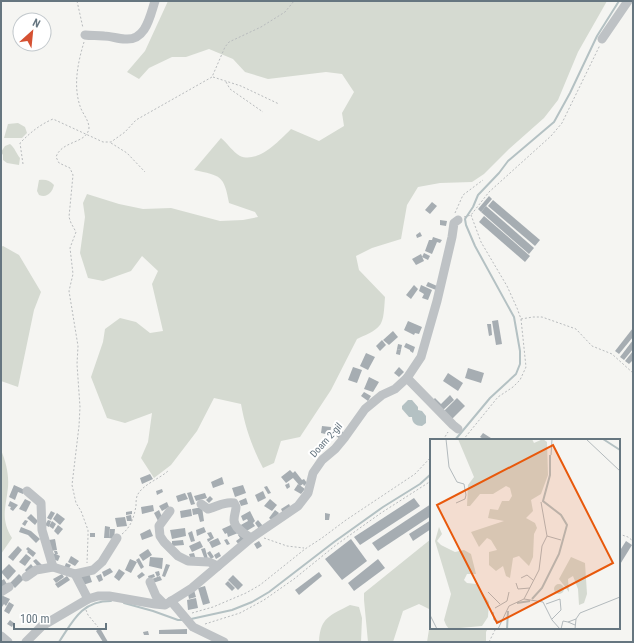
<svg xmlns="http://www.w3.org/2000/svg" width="634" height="643" font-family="'Roboto Condensed',sans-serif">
<rect width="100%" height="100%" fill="#f5f5f2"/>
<!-- green -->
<g fill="#d5dad1">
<path d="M 168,1 L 607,1 L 578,52 L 558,100 L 544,118 L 509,149 L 484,174 L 472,182 L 440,183 L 418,187 L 407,205 L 401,239 L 372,248 L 356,256 L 359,270 L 385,297 C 383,326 384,327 357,339 L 331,390 L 300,437 L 281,441 L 274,463 L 263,468 C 252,447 245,427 241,404 L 214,398 L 197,431 L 171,465 L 154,478 L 141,458 L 148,442 L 152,413 L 125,423 L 107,418 L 91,377 L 103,342 L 105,329 L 120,318 L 136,322 L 150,333 L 163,331 L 152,284 L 158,271 L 142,256 L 131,271 L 103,281 L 88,278 L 80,253 L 85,217 L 83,203 L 87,194 L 119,204 L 143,209 L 171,208 L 220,221 L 243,220 L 258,217 L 255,212 L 229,203 C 224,175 221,176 194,170 L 221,138 C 227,143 233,152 240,156 C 258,164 280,140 291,129 L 319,141 L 344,126 L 342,113 L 354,92 L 342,74 L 326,72 L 268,79 L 245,72 L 233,59 L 209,49 L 186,57 L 172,57 L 149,68 L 139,79 L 127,72 L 145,51 Z"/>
<path d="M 18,123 L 25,127 L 27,133 L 22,138 L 4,138 L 8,124 Z"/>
<path d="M 10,144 C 15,148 16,153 20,158 L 19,165 L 7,163 L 3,160 L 3,155 L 1,152 L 5,146 Z"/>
<path d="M 39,180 C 45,179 50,180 54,185 C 52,193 47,198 39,195 L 37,191 Z"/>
<path d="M 3,246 L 19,255 L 41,292 L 34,310 L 18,387 L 1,381 L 1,247 Z"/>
<path d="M 1,450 C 6,462 9,474 8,487 C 6,508 0,518 12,538 L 1,554 Z"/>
<path d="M 431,539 L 431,610 L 419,604 L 403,611 L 393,642 L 368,642 L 364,600 L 364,593 Z"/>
<path d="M 350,605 L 359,607 L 362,618 L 361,642 L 319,642 C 320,617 331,615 350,605 Z"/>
<path d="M 431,617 L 431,628 L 488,628 L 486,632 L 486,642 L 427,642 Z"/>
</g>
<!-- water -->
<path fill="#b4c1c3" d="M 408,400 L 412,400 L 418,407 L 418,410 L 422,411 L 426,416 L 426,423 L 422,426 C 416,426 412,423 412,417 L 409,417 L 402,409 L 402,406 Z"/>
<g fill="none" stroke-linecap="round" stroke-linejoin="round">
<!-- stream -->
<g stroke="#b4c1c3" stroke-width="2">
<path d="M 455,440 L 490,398 L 516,374 L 520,364 L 520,351 L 514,317 L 475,246 L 466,225 L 465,219 L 473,207 L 478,195 L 499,173 L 508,161 L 554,122 L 570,93 L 597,36 L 619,1"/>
<path d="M 124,603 L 153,611 L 178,620 L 183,620"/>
<path d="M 191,619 L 232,610 L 252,602 L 269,592 L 334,542 L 383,507 L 420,484 L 431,474"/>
<path d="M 59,642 C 73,621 81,601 111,601"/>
</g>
</g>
<!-- building -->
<g fill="#a6adb2">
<path d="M 489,196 L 492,199 L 481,212 L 478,209 Z"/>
<path d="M 493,200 L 540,240 L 535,246 L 488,206 Z"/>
<path d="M 432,202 L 437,206 L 430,214 L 425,210 Z"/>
<path d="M 486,206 L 534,248 L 529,254 L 481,212 Z"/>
<path d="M 484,216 L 530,256 L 525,262 L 479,222 Z"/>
<path d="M 440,220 L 447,221 L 446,226 L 440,225 Z"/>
<path d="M 420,232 L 422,236 L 417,238 L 416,235 Z"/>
<path d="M 433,237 L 442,240 L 440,243 L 437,242 L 432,254 L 425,251 L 429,240 L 432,240 Z"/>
<path d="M 424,253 L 430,256 L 428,260 L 422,257 Z"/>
<path d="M 421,254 L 424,261 L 416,265 L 412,259 Z"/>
<path d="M 428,282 L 437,286 L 436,290 L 426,286 Z"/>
<path d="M 414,285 L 418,289 L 411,299 L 406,295 Z"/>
<path d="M 421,285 L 432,290 L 428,300 L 422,298 L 424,294 L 419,291 Z"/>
<path d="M 498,320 L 502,344 L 496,345 L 492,321 Z"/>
<path d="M 408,321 L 422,327 L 419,334 L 415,333 L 414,335 L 404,330 Z"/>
<path d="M 487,324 L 491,324 L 492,335 L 489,336 Z"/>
<path d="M 633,328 L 633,337 L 619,354 L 615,351 Z"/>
<path d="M 393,331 L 398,337 L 389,345 L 383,340 Z"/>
<path d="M 382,340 L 386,345 L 380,351 L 376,346 Z"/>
<path d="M 633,340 L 633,349 L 624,360 L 620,357 Z"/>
<path d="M 406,343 L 415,347 L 413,353 L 410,351 L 410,350 L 404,347 Z"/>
<path d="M 398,344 L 402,345 L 401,350 L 397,349 Z"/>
<path d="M 397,349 L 401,350 L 400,355 L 396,354 Z"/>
<path d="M 633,351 L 633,360 L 629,364 L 625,361 Z"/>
<path d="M 366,353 L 375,357 L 368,370 L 360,366 Z"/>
<path d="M 353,367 L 362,370 L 357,383 L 348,380 Z"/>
<path d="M 399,367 L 404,372 L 399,377 L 394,373 Z"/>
<path d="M 468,368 L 484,373 L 481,383 L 465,378 Z"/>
<path d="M 448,373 L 463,383 L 458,391 L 443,381 Z"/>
<path d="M 369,377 L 379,382 L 373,392 L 364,389 Z"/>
<path d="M 364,392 L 371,396 L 368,401 L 361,396 Z"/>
<path d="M 450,395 L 454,400 L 442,411 L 432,401 L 435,398 L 441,404 Z"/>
<path d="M 457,398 L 465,406 L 451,420 L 443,412 Z"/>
<path d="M 322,426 L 331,427 L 330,435 L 321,433 Z"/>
<path d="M 340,430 L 344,433 L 340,439 L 336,436 Z"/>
<path d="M 483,433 L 494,440 L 485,440 L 480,437 Z"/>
<path d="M 290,470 L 293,473 L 295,471 L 302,480 L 304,479 L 307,483 L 304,486 L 303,484 L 300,486 L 293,478 L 286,483 L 281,477 Z"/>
<path d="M 150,474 L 153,479 L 142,484 L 140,478 Z"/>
<path d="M 222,477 L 224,484 L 213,488 L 211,482 Z"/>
<path d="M 289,483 L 290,487 L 287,489 L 285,485 Z"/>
<path d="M 298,484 L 305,489 L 301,494 L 294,490 Z"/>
<path d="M 14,485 L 25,490 L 23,494 L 18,492 L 15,500 L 9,497 Z"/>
<path d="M 243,485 L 246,493 L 235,497 L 232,488 Z"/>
<path d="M 267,486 L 271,493 L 268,494 L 264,487 Z"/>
<path d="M 162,489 L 163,492 L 157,495 L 156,491 Z"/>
<path d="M 263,491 L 266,498 L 258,502 L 255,495 Z"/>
<path d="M 191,492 L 195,504 L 191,505 L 187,493 Z"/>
<path d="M 185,493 L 188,499 L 178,502 L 176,496 Z"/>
<path d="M 205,493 L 207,498 L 196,501 L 194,496 Z"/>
<path d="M 210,496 L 213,499 L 209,503 L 206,500 Z"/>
<path d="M 246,498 L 248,504 L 241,506 L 239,501 Z"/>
<path d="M 414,498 L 420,506 L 360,545 L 354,537 Z"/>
<path d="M 25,499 L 31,502 L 26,512 L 19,509 Z"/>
<path d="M 270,499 L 277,505 L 272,511 L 264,506 Z"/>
<path d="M 10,501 L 18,505 L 13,511 L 10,509 L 11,507 L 8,506 Z"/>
<path d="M 167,502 L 169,507 L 162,511 L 159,506 Z"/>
<path d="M 289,504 L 291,508 L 283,513 L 281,509 Z"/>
<path d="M 431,504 L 431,516 L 378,551 L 372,543 Z"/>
<path d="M 153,505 L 154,511 L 142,514 L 141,507 Z"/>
<path d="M 202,507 L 204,521 L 200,522 L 198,514 L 193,515 L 192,509 Z"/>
<path d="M 191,509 L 192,516 L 181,518 L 180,511 Z"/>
<path d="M 159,510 L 163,519 L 158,521 L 154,513 Z"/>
<path d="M 275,510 L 279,513 L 273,521 L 269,518 Z"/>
<path d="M 51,511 L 55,513 L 51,520 L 47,518 Z"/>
<path d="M 132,511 L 132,514 L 126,515 L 126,512 Z"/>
<path d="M 250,511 L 255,521 L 253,523 L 255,526 L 245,532 L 243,528 L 250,525 L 241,529 L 239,526 L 248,521 L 247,519 L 243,521 L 241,516 Z"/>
<path d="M 57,513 L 65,519 L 60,525 L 53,519 Z"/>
<path d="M 325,513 L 330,514 L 329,520 L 325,520 Z"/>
<path d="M 31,514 L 38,521 L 35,525 L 27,518 Z"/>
<path d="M 131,515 L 132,521 L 127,521 L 126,516 Z"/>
<path d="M 125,517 L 127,526 L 117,527 L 115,518 Z"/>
<path d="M 25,520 L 28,521 L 25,526 L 22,524 Z"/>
<path d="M 48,520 L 51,521 L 49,527 L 45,525 Z"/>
<path d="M 258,520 L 263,526 L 259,529 L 255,523 Z"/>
<path d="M 431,520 L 431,529 L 413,541 L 409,534 Z"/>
<path d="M 52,521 L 56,524 L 53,529 L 49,526 Z"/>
<path d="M 233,524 L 238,533 L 228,537 L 227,533 L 225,534 L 222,529 Z"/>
<path d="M 58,525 L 63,529 L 58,535 L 54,531 Z"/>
<path d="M 105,526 L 110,527 L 109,538 L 104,538 Z"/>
<path d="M 21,527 L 31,531 L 40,539 L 36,543 L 28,535 L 19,532 Z"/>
<path d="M 204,527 L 206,532 L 197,536 L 196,530 Z"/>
<path d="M 185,528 L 186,536 L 172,539 L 170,530 Z"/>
<path d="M 110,529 L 115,529 L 114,539 L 109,538 Z"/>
<path d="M 150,529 L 153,536 L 142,540 L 140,534 Z"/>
<path d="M 192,531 L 195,541 L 191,542 L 188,533 Z"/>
<path d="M 211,532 L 214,538 L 208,542 L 207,539 L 210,538 L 207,533 Z"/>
<rect x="90" y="533" width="5" height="4"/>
<path d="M 241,533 L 246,539 L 239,545 L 236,541 L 240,538 L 238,535 Z"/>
<path d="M 218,538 L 221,544 L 212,548 L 209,542 Z"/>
<path d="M 55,539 L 57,550 L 51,551 L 49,540 Z"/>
<path d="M 227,539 L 230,544 L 227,545 L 224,540 Z"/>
<path d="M 351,539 L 367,561 L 342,580 L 325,559 Z"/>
<path d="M 183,540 L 184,545 L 172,546 L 172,541 Z"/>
<path d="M 200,541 L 203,547 L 192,552 L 189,546 Z"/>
<path d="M 259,541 L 262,546 L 257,549 L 254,544 Z"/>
<path d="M 626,541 L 632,545 L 619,566 L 619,552 Z"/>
<path d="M 18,546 L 22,550 L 13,561 L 8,557 Z"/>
<path d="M 28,547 L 36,553 L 33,557 L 27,552 L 28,551 L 26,549 Z"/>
<path d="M 205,548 L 208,559 L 205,560 L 201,549 Z"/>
<path d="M 148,549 L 152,555 L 143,561 L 139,555 Z"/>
<path d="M 54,551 L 57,551 L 58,554 L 56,554 L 60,556 L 58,561 L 52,559 L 51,553 L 55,554 Z"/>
<path d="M 210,551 L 214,557 L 211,559 L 207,553 Z"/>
<path d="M 219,552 L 221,556 L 216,559 L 214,555 Z"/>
<path d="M 194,553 L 196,560 L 191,561 L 189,554 Z"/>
<path d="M 26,554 L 31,558 L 25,566 L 19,562 Z"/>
<path d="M 71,556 L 79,561 L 75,566 L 68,562 Z"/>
<path d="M 150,557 L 163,558 L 162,569 L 149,566 Z"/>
<path d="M 139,558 L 144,567 L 141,569 L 136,560 Z"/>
<path d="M 36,559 L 42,565 L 39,568 L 33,561 Z"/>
<path d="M 130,559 L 137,562 L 131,573 L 125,570 Z"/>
<path d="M 378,559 L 385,568 L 354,591 L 348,583 Z"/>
<path d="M 66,563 L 71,565 L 68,570 L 64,568 Z"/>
<path d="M 9,564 L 16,571 L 8,580 L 1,572 Z"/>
<path d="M 31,564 L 34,568 L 27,573 L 25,570 Z"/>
<path d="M 166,564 L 170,565 L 165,577 L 162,576 Z"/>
<path d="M 110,568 L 113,572 L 104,577 L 102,572 Z"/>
<path d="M 119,569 L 125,573 L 119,581 L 114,577 Z"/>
<path d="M 159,571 L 160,575 L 157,577 L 155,572 Z"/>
<path d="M 142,572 L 145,575 L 139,579 L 137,576 Z"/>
<path d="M 319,572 L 322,576 L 299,595 L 295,590 Z"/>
<path d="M 89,573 L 92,582 L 83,585 L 80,577 Z"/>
<path d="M 19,574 L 24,579 L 15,588 L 10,583 Z"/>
<path d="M 62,574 L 64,577 L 56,583 L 53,579 Z"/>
<path d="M 101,574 L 103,580 L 99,582 L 96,576 Z"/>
<path d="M 154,574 L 155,577 L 149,579 L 148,576 Z"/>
<path d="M 233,575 L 243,585 L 238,590 L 228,580 Z"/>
<path d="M 67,576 L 70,580 L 58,588 L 55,584 Z"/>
<path d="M 160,576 L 162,580 L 153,583 L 152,579 Z"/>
<path d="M 4,579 L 7,584 L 1,588 L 1,581 Z"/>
<path d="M 228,581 L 235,588 L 232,591 L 225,584 Z"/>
<path d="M 205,586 L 210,603 L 203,605 L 198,588 Z"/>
<path d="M 194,590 L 196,597 L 189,599 L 188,594 Z"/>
<path d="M 1,595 L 10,599 L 6,606 L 4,604 L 2,607 L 1,606 Z"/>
<path d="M 196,598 L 198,608 L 188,610 L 187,600 Z"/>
<path d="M 9,602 L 14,605 L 9,614 L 4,611 Z"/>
<path d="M 10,620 L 14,623 L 12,627 L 7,624 Z"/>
<path d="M 100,628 L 108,642 L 103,642 L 96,631 Z"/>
<path d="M 187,629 L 187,634 L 159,634 L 159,630 Z"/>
<path d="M 148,631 L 149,635 L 144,635 L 143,632 Z"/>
</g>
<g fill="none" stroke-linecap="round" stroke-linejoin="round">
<!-- path -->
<g stroke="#b8bbbd" stroke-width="1" stroke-dasharray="2 2" stroke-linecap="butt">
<path d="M 77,1 L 83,28"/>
<path d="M 84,42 C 78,62 73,85 80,106 C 82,113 89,120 89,128 C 87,144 62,140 56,157 L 59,163 L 70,168 L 73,175 L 69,217 L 71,223 L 76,232 L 70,248 L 73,274 L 69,291 L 78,346 L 77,364 L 80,407 L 79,426 L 72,485 L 76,503 L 81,511 L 88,530 L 88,537 L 87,563"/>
<path d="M 213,77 L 241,86 L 279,104"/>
<path d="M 226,82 L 230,89 L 263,112"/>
<path d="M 111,143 L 127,153 L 145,172"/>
<path d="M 23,164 L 20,143 C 30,133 39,125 53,119 L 103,142 L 111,142 L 125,132 L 136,120 L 212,77 L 225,47 L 229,42 L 261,27 L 285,12 L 294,1"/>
<path d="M 455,213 L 463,195 L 483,180"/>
<path d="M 464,217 L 471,215 L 489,192 L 551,136 L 562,123 L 600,45"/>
<path d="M 521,319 L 533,317 L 542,317 L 576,329 L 592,346 L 612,354 L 633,373"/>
<path d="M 443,440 L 448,432"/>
<path d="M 463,440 L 498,397 L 513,387 L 520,380 L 526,367 L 521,319 L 517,308 L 507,286 L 481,242 L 471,215"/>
<path d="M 122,534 C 131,527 134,517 136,506 C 136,502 136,497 138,494 C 144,484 159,479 168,471"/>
<path d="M 619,534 L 628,537 L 633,541"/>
<path d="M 264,538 L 287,546 L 304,548"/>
<path d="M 86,610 L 88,615 L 98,627"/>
<path d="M 192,613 L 213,607 L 246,593 L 260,585 L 305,549 L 322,538 L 346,520 L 415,474 L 431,457"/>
<path d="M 205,624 L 240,613 L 264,600 L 294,579 L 336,545 L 381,513 L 431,481"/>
<path d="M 489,642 L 496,628"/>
</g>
<!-- minor -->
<g stroke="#bec2c5" stroke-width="9">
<path d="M 85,35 C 91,36 98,35 104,36 C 111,36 118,39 125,39 C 146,41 150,16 155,1"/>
<path d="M 602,39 L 628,1"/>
<path d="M 407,378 L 453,425 L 458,429"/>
<path d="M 27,491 L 41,503 L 42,530 L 53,567"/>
<path d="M 201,504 L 208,509 C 217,507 224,501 234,503 L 236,507 C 236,511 234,515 234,520 C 234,528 245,534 251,538"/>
<path d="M 170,511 L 159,526 L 160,536 L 164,542 L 178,556 L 188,561 L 209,562 L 218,566"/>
<path d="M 75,574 L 88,599"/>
<path d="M 26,577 L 36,570 L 53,567 L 75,574 L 93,570 L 102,562 L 117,538"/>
<path d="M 150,582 L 156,596 L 164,604"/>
<path d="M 1,592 L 9,587"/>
<path d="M 171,601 L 193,627 L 224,642"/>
<path d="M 1,636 L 8,642"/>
<path d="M 26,642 L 42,626 L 88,599 L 98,596 L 109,596 L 155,604 L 165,605 L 192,588 L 251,538 L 298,506 L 308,493 L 313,473 L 322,460 L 335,449 L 345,437 L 365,409 L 382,395 L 395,389 L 407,378 L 421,357 L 437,301 L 452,237 L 454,223 L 458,220"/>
</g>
</g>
<g text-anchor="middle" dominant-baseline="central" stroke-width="4" stroke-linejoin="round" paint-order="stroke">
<!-- street labels -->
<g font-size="10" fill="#667680" stroke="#fff">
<text transform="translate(326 440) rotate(-48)">Doam 2-gil</text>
</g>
</g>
<!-- overview -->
<g transform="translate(430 439)">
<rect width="190" height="190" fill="#f5f5f2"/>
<path d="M 28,0 L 102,0 L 104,4 L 113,0 L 117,3 L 118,36 L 111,55 L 101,61 L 103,72 L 96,79 L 105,84 L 107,89 L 104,95 L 103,118 L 99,127 L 89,117 L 83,119 L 80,139 L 76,137 L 73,127 L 66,132 L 59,126 L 59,113 L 67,111 L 61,101 L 57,99 L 49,108 L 41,93 L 74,82 L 58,79 L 60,70 L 68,71 L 72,62 L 79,62 L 82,57 L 80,49 L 76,47 L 63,55 L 50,55 L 40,67 L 37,67 L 38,46 L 44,38 ZM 9,88 L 12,95 L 7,102 L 11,106 L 25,113 L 34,111 L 41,115 L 46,135 L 37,135 L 34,141 L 37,144 L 46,145 L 59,163 L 58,178 L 52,187 L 19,190 L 16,186 L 14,181 L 21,155 L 5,102 ZM 141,118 L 155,124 L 157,155 L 154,164 L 149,166 L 148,150 L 143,137 L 138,140 L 139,153 L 129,140 ZM124 150a5 5 0 1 1 10 0a5 5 0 1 1-10 0Z" fill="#d5dad1"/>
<path fill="none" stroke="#b4c1c3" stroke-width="2" d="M 173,0 L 190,11M 102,160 L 112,149 L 129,115 L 137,86 L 131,76 L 113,62 L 120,36 L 120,16M 87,164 L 100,162M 77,190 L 78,172"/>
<path fill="none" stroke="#b3babd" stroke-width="1" d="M 16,0 L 19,28 L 27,43 L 34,45 L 36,56 L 35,60 L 26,64M 156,0 L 190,32M 121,16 L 122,0M 117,97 L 131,101M 91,139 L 97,136 L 103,141M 86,144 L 88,150 L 100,149M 58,153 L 70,165M 94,160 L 109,131 L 112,107 L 117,97 L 111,63M 94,160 L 113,163 L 122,181 L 130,190M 116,165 L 130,160 L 131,171 L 122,180M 65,169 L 77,162 L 79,153M 63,173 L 64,181 L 71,183M 0,176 L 7,190M 145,186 L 138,183 L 146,180M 68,190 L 79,167 L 94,160M 131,190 L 133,182 L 138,183M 145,190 L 146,180 L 150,174 L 190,158"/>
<path fill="#e8590c" fill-opacity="0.15" stroke="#e8590c" stroke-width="2" d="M 123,6 L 183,124 L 67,184 L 7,66 Z"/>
<rect width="190" height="190" fill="none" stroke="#667680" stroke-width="2"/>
</g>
<!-- border -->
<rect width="634" height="643" fill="none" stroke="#667680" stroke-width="4"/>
<!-- north arrow -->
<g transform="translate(32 32) rotate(27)"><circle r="19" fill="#ffffff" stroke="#c2c8cc"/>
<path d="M0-3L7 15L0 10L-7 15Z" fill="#d55132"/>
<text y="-6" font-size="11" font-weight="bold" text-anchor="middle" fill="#667680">N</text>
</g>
<!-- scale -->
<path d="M14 623v6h92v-6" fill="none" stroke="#667680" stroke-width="2"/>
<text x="20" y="623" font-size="12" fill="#667680" stroke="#ffffff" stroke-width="3" paint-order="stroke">100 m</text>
</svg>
